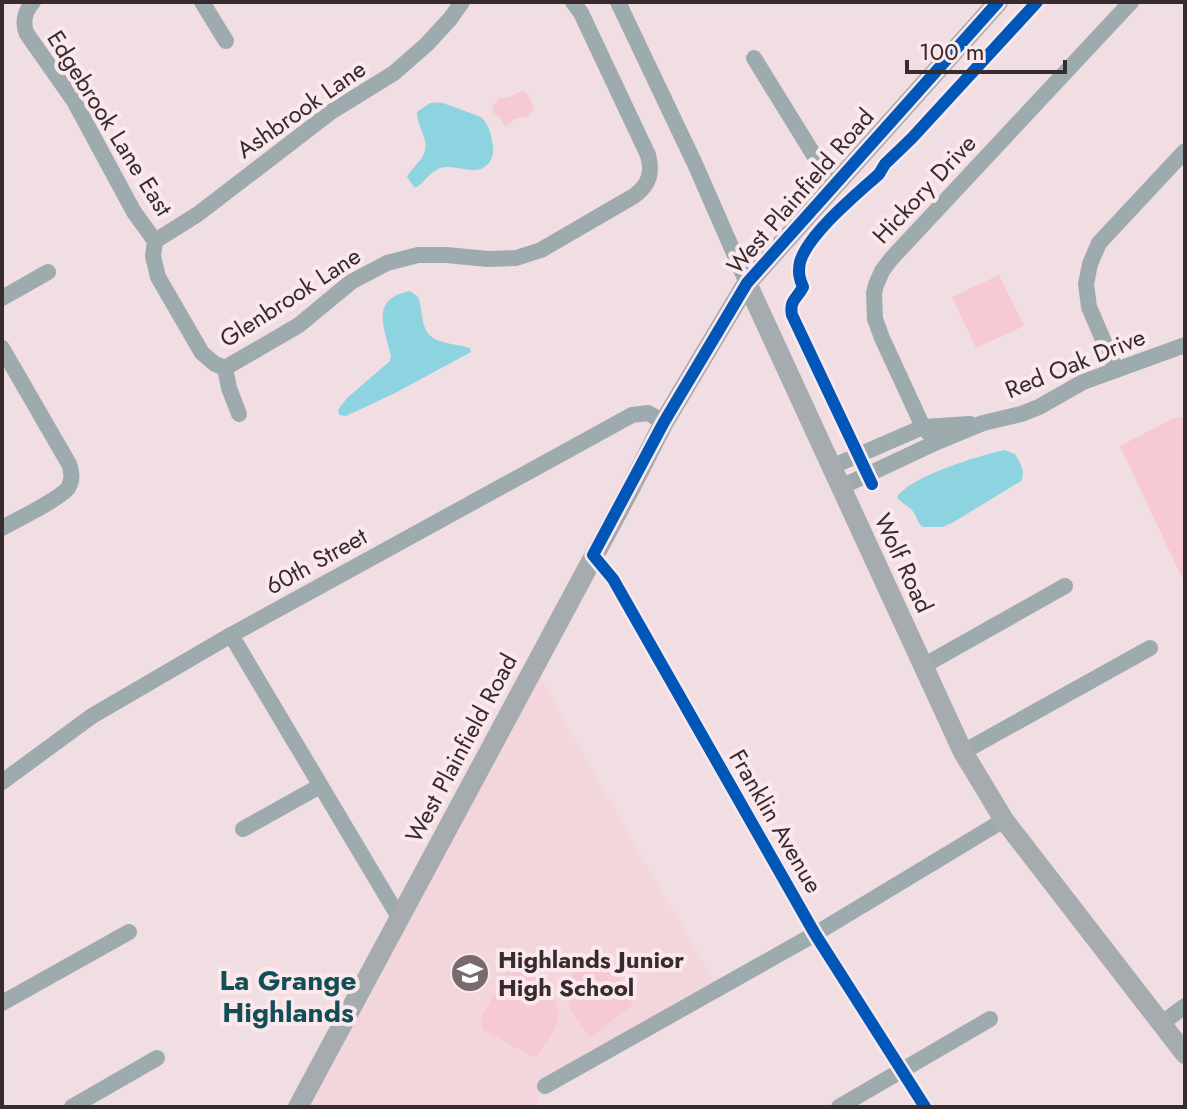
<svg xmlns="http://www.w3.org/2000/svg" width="1187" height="1109" font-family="Jost,sans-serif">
<rect width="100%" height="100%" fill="#f0dee2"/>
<!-- built -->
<path fill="#f3d5dc" d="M 539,676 L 649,870 L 716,984 L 554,1076 L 537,1100 L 540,1107 L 310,1107 Z"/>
<!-- green -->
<g fill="#f6c9d5">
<path d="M 523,90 L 528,94 L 534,110 L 529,116 L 514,119 L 511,123 L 505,127 L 500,118 L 493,112 L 492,107 L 499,98 L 509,97 Z"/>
<path d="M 999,275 L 1024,326 L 976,348 L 952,297 Z"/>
<path d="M 1185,417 L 1185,579 L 1181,576 L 1120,446 L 1174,418 Z"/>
<path d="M 598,949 L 634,998 L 631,1006 L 591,1037 C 558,1003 557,977 598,949 Z"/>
<path d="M 513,961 C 532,970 547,979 555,1000 C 555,1001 559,1011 559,1012 C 559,1029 544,1046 535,1058 L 483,1030 L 480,1020 Z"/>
</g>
<!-- water -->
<g fill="#8dd4e0">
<path d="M 430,103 C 433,103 438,102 442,103 C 446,104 480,116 482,118 C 488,124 491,133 492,141 C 494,148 494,158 488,164 C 477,176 460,166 446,167 C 432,168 427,180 417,187 L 414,187 L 407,177 C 411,168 423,161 425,150 C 428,136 416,125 417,112 Z"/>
<path d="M 410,291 L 418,297 C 422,307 421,318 425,328 C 431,345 456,343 470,348 L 471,352 L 395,393 L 346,416 L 339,415 L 338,410 L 347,398 L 390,361 L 391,356 C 384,326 370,299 410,291 Z"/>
<path d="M 1004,450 L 1015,454 C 1020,463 1026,471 1021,481 L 952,523 L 942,527 L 923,527 C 917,523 918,519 914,513 C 910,506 901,504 897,497 C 911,476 979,456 1004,450 Z"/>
</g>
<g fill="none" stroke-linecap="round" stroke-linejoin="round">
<!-- minor -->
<g stroke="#9daaae" stroke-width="16">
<path d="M 33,2 C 25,11 22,23 27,34 L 74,101 L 134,212 L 155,241 L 153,256 L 158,277 L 202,353 L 215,364 L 225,368"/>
<path d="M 202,2 L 226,41"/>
<path d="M 618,2 L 695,164 L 747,283"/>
<path d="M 754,58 L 833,186"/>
<path d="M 155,241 L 198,214 L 331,112 L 394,73 L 427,44 L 450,19 L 462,2"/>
<path d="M 2,298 L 48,272"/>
<path d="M 2,348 L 69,464 C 72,472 73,480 68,488 C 61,498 15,521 2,528"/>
<path d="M 225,368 L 299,325 L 351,282 L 387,263 L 418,255 L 446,255 L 488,259 L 516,258 L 541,250 L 634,196 C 649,185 653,173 648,155 L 581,13 L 573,2"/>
<path d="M 225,368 L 229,388 L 239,414"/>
<path d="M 1116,370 L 1089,307 L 1086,284 L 1090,264 L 1099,243 L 1185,151"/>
<path d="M 937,442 L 923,427 L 882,338 L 875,319 L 874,293 L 876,285 L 882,271 L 891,259 L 1131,2"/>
<path d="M 831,467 L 923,427 L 970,424"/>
<path d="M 841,487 L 937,442 L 983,423 L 1021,414 L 1039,407 L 1083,382 L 1185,345"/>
<path d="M 593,555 L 613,579 L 815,934 L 925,1107"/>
<path d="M 231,635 L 400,919"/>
<path d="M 923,666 L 1065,586"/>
<path d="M 963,752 L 1150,648"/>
<path d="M 2,782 L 92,716 L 231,635 L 632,415 L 648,413 L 664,422"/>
<path d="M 243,829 L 320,786"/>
<path d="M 2,1003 L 129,932"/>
<path d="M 1161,1024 L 1185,1006"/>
<path d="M 545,1086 L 815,934 L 1004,820"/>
<path d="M 72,1107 L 157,1058"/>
<path d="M 839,1107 L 990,1019"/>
</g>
<!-- major -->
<g stroke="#a5abaf" stroke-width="20">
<path d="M 747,283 L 963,752 L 1004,820 L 1185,1054"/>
<path d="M 298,1107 L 630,489 L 664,422 L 747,283 L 998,2"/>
</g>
<defs>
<g id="cycleway">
<path d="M 872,484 L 792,315 C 789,300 797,299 803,287 C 799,278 798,272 800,262 C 808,234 857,194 879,174 L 885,164 L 912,138 L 1037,2"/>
<path d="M 925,1107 L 815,934 L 613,579 L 593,555 L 664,422 L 747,283 L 998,2"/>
</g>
</defs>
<!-- cycleway casing -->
<use href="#cycleway" stroke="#fbe8ec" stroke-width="17"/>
<!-- cycleway -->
<use href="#cycleway" stroke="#0057b8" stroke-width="12"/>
</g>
<!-- icons -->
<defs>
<symbol id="school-disc" viewBox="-11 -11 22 22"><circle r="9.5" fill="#786a6d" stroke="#fbe8ec"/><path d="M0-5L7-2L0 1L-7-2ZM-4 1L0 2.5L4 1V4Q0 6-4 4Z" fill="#fff"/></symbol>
</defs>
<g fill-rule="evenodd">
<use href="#school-disc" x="448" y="951" width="44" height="44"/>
</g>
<g text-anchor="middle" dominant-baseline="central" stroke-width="8" stroke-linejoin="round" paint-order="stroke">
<!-- street labels -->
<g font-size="24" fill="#372b2e" stroke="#fbe8ec">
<text transform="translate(301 109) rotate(-35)">Ashbrook Lane</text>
<text transform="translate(110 123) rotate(58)">Edgebrook Lane East</text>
<text transform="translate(924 189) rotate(-47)">Hickory Drive</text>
<text transform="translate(800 191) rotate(-49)">West Plainfield Road</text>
<text transform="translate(290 297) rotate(-33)">Glenbrook Lane</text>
<text transform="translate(1075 363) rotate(-22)">Red Oak Drive</text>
<text transform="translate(316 561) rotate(-29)">60th Street</text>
<text transform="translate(904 563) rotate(65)">Wolf Road</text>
<text transform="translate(461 748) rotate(-62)">West Plainfield Road</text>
<text transform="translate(776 821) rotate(60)">Franklin Avenue</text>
</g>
<!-- poi labels -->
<g font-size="24" font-weight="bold" fill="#372b2e" stroke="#fbe8ec" text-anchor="start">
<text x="498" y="959">Highlands Junior<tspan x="498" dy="28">High School</tspan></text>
</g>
<!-- quarter labels -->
<g font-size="28" font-weight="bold" fill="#124e56" stroke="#fbe8ec">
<text x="288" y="980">La Grange<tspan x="288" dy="32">Highlands</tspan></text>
</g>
</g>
<!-- border -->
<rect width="1187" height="1109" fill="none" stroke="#372b2e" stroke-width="8"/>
<!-- scale -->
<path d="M907 60v12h158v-12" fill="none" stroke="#372b2e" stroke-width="4"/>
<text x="919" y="60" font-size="24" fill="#372b2e" stroke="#fbe8ec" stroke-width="6" paint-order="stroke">100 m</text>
</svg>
